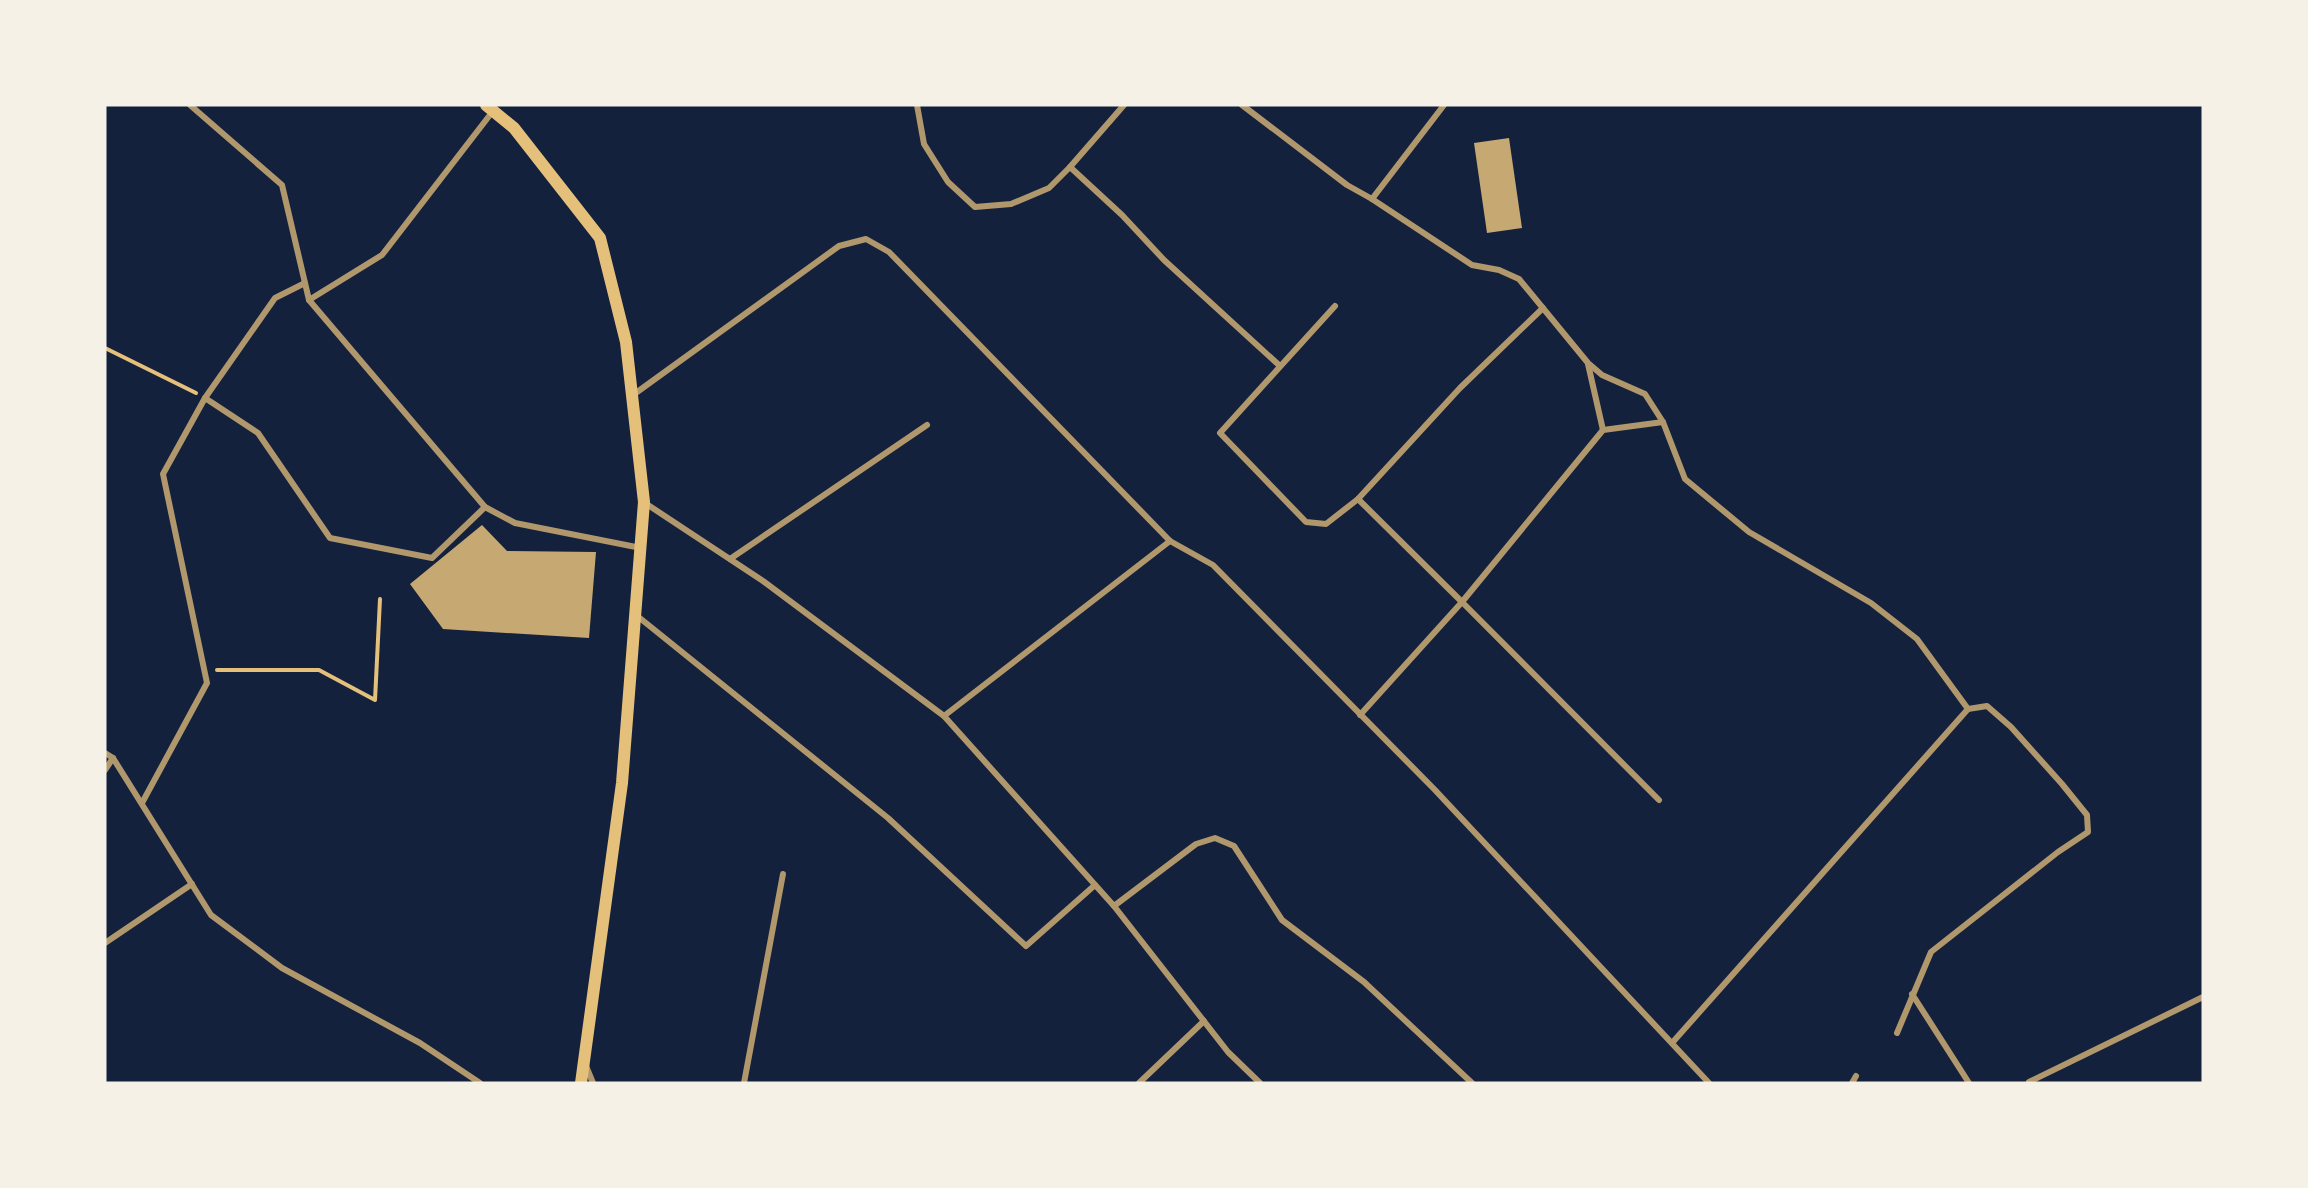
<svg xmlns="http://www.w3.org/2000/svg" width="2308" height="1188" font-family="Cabin,sans-serif">
<rect width="100%" height="100%" fill="#14213d"/>
<!-- building -->
<g fill="#c6a872">
<path d="M 1509,138 L 1522,228 L 1487,233 L 1474,143 Z"/>
<path d="M 482,525 L 507,551 L 596,552 L 589,638 L 443,629 L 410,584 Z"/>
</g>
<g fill="none" stroke-linecap="round" stroke-linejoin="round">
<!-- path -->
<g stroke="#e5c07b" stroke-width="4">
<path d="M 105,348 L 196,393"/>
<path d="M 217,670 L 319,670 L 375,700 L 380,599"/>
</g>
<!-- minor -->
<g stroke="#b1986c" stroke-width="6">
<path d="M 190,105 L 282,185 L 309,300 L 485,507 L 515,523 L 641,548"/>
<path d="M 917,105 L 924,144 L 948,182 L 975,207 L 1011,204 L 1049,188 L 1070,167 L 1122,215 L 1164,260 L 1280,366"/>
<path d="M 1242,105 L 1347,185 L 1372,199 L 1472,265 L 1499,270 L 1519,279 L 1588,363 L 1602,375 L 1645,394 L 1663,422 L 1685,479 L 1749,532 L 1871,603 L 1917,639 L 1968,709"/>
<path d="M 1070,167 L 1124,105"/>
<path d="M 1372,199 L 1444,105"/>
<path d="M 309,300 L 382,255 L 493,111"/>
<path d="M 1335,306 L 1220,433 L 1306,522 L 1326,524 L 1358,499"/>
<path d="M 1588,364 L 1603,430"/>
<path d="M 633,395 L 839,246 L 866,239 L 889,252 L 1170,541 L 1213,565 L 1435,790 L 1709,1083"/>
<path d="M 205,398 L 258,433 L 330,538 L 432,558 L 485,507"/>
<path d="M 645,503 L 763,581 L 944,716 L 1114,906 L 1228,1052 L 1260,1083"/>
<path d="M 730,559 L 927,425"/>
<path d="M 636,615 L 888,818 L 1026,946 L 1095,885"/>
<path d="M 1360,715 L 1462,602 L 1358,499 L 1460,388 L 1543,308"/>
<path d="M 944,716 L 1170,541"/>
<path d="M 105,753 L 113,758 L 211,915 L 282,968 L 420,1043 L 480,1083"/>
<path d="M 105,770 L 113,758"/>
<path d="M 1659,800 L 1462,602 L 1603,430 L 1663,422"/>
<path d="M 142,803 L 207,683 L 163,474 L 205,398 L 275,298 L 305,283"/>
<path d="M 1114,906 L 1196,844 L 1215,838 L 1234,846 L 1282,920 L 1364,982 L 1472,1083"/>
<path d="M 105,943 L 192,884"/>
<path d="M 1912,994 L 1969,1083"/>
<path d="M 1672,1043 L 1968,709 L 1987,706 L 2011,727 L 2062,784 L 2087,815 L 2088,832 L 2058,852 L 1931,952 L 1897,1033"/>
<path d="M 586,1066 L 593,1083"/>
<path d="M 2029,1082 L 2203,997"/>
<path d="M 744,1083 L 783,874"/>
<path d="M 1139,1083 L 1204,1021"/>
<path d="M 1852,1083 L 1856,1076"/>
</g>
<!-- secondary -->
<path stroke="#e5c07b" stroke-width="12" d="M 486,105 L 514,128 L 600,238 L 626,342 L 644,502 L 622,783 L 581,1083"/>
</g>
<!-- border -->
<rect width="2308" height="1188" fill="none" stroke="#f6f1e7" stroke-width="213"/>
</svg>
